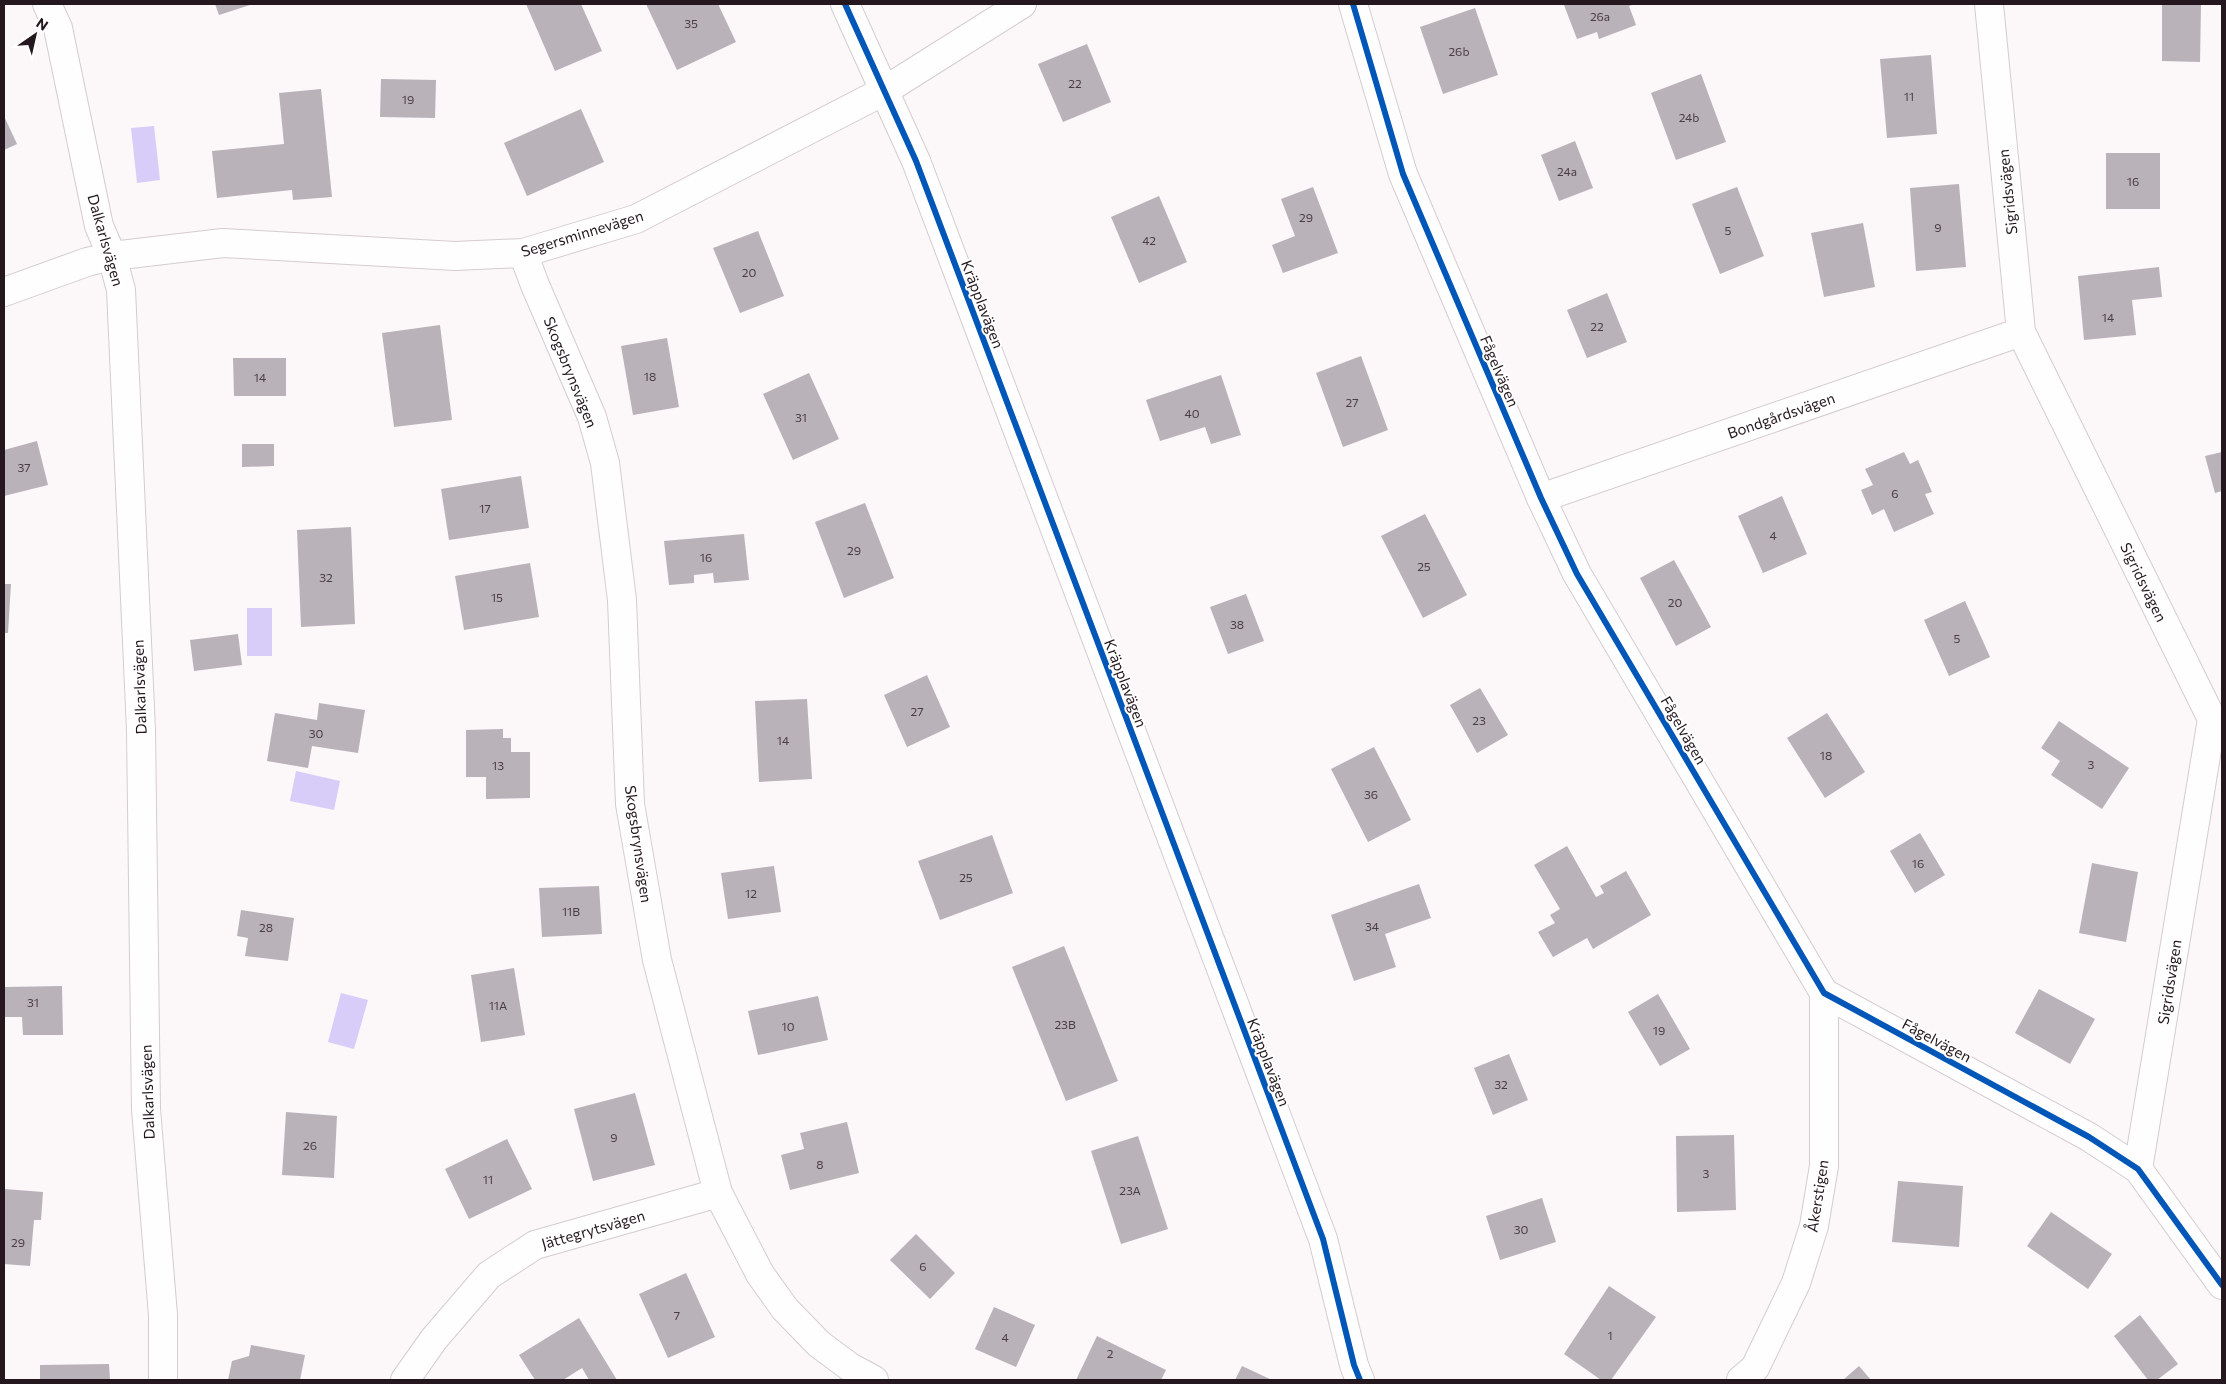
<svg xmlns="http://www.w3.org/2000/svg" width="2226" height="1384" font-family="Commissioner,sans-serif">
<rect width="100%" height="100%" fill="#fcf7f9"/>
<!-- water -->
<g fill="#d8ccf9">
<path d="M 154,126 L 160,180 L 137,183 L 131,128 Z"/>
<rect x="247" y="608" width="25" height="48"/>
<path d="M 296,771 L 340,781 L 334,810 L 290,801 Z"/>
<path d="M 341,993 L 368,1000 L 354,1049 L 328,1042 Z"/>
</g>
<!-- building -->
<g fill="#b9b2b9">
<path d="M 215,4 L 253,4 L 219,15 Z"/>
<path d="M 526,4 L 581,4 L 602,51 L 555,71 Z"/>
<path d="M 646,4 L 718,4 L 736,42 L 677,70 Z"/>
<path d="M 1567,4 L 1635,4 L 1629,6 L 1636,25 L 1599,39 L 1597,32 L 1577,39 L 1564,5 Z"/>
<path d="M 2162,4 L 2201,4 L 2200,62 L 2162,61 Z"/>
<path d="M 1475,8 L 1498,75 L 1443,94 L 1420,27 Z"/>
<path d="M 1087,44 L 1111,102 L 1063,122 L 1038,64 Z"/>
<path d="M 1931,55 L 1937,134 L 1887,138 L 1880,59 Z"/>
<path d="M 1701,74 L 1726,142 L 1676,160 L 1651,93 Z"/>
<path d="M 381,79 L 436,80 L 435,118 L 380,117 Z"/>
<path d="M 321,89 L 332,197 L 293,200 L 292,190 L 217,198 L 212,151 L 284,144 L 279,93 Z"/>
<path d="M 581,109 L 604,162 L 527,196 L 504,143 Z"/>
<path d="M 4,116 L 17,144 L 4,150 Z"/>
<path d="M 1575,141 L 1593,188 L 1559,201 L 1541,155 Z"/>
<rect x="2106" y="153" width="54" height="56"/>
<path d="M 1959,184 L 1966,267 L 1916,271 L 1910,188 Z"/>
<path d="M 1313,187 L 1338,253 L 1283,273 L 1272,245 L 1295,236 L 1281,199 Z"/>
<path d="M 1737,187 L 1764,256 L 1720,274 L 1692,204 Z"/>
<path d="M 1159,196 L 1187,262 L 1139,283 L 1111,217 Z"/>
<path d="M 1863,223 L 1875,287 L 1824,297 L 1811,233 Z"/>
<path d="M 758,231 L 784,296 L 740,313 L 713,248 Z"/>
<path d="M 2159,267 L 2162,297 L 2132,300 L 2136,335 L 2084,340 L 2078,276 Z"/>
<path d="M 1607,293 L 1627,342 L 1587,358 L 1567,310 Z"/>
<path d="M 440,325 L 452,420 L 394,427 L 382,333 Z"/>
<path d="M 667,338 L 679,407 L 633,415 L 621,346 Z"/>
<path d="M 1361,356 L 1388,430 L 1343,447 L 1316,373 Z"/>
<path d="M 233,358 L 286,358 L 286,396 L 234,396 Z"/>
<path d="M 809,373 L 839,439 L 793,460 L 763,394 Z"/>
<path d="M 1221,375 L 1241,435 L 1211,444 L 1205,427 L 1160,441 L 1146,400 Z"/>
<path d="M 37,441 L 48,485 L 4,496 L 4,450 Z"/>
<path d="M 242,444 L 274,444 L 274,466 L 242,467 Z"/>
<path d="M 1904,452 L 1910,464 L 1918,460 L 1932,492 L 1925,494 L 1934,514 L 1894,532 L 1884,509 L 1872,515 L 1861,490 L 1873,485 L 1865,469 Z"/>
<path d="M 2222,452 L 2222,491 L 2215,493 L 2205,456 Z"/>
<path d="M 521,476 L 529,528 L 449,540 L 441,489 Z"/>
<path d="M 1782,496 L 1807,554 L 1763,573 L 1738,516 Z"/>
<path d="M 865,503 L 894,578 L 844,598 L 815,522 Z"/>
<path d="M 1425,514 L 1467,595 L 1423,618 L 1381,536 Z"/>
<path d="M 351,527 L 355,624 L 301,627 L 297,530 Z"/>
<path d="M 744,534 L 749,580 L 714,583 L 713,573 L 694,575 L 694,583 L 669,585 L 664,541 Z"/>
<path d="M 1674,560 L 1711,627 L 1676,646 L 1640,578 Z"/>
<path d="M 530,563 L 539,617 L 464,630 L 455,576 Z"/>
<path d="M 4,584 L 11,584 L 8,633 L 4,633 Z"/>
<path d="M 1246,594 L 1264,641 L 1228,654 L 1210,607 Z"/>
<path d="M 1965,601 L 1990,657 L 1949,676 L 1924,620 Z"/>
<path d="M 238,634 L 242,665 L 194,671 L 190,640 Z"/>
<path d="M 927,675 L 950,727 L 907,747 L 884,695 Z"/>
<path d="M 1480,688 L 1508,735 L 1477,753 L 1450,705 Z"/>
<path d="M 807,699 L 812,779 L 759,782 L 755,701 Z"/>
<path d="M 319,703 L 365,710 L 358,753 L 312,746 L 308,768 L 267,761 L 275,713 L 317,720 Z"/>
<path d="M 1827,713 L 1865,772 L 1825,798 L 1787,738 Z"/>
<path d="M 2059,721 L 2129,768 L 2102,809 L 2051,775 L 2060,761 L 2041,748 Z"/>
<path d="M 503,729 L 503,738 L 511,738 L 511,752 L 530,752 L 530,798 L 486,799 L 486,777 L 466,777 L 466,730 Z"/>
<path d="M 1374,747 L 1411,820 L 1368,842 L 1331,769 Z"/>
<path d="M 1920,833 L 1945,875 L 1915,893 L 1890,851 Z"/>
<path d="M 992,835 L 1013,893 L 940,920 L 918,861 Z"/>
<path d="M 1567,846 L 1596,897 L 1604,893 L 1600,886 L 1626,871 L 1651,915 L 1593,949 L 1587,938 L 1553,957 L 1538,932 L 1555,923 L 1550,915 L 1560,909 L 1534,865 Z"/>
<path d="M 2092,863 L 2138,872 L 2126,942 L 2079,933 Z"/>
<path d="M 774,866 L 781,912 L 728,919 L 721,873 Z"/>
<path d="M 1419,884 L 1431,918 L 1385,934 L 1396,967 L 1354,981 L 1331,915 Z"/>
<path d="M 599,886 L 602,934 L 542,937 L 539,888 Z"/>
<path d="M 241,910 L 294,918 L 288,961 L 245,956 L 248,938 L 237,936 Z"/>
<path d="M 1064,946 L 1118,1081 L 1066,1101 L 1012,967 Z"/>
<path d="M 514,968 L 525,1035 L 481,1042 L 471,975 Z"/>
<path d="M 62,986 L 63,1035 L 23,1035 L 22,1017 L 4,1017 L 4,987 Z"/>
<path d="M 2039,989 L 2095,1019 L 2070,1064 L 2015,1033 Z"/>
<path d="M 1658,994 L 1690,1049 L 1660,1066 L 1628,1012 Z"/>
<path d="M 818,996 L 828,1040 L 758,1055 L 748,1011 Z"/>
<path d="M 1509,1054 L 1528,1100 L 1493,1115 L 1474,1068 Z"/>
<path d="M 635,1093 L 655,1165 L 593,1181 L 574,1109 Z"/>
<path d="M 286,1112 L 337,1116 L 334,1178 L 282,1175 Z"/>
<path d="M 847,1122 L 859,1173 L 790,1190 L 781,1155 L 804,1149 L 800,1133 Z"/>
<path d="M 1734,1135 L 1736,1210 L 1677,1212 L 1676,1136 Z"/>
<path d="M 1138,1136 L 1168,1229 L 1121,1244 L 1091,1151 Z"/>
<path d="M 507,1139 L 532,1189 L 469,1219 L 445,1169 Z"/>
<path d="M 1898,1181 L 1963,1186 L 1959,1247 L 1892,1242 Z"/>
<path d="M 4,1189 L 43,1192 L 41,1220 L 34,1220 L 30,1266 L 4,1264 Z"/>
<path d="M 1542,1198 L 1556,1242 L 1500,1260 L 1486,1216 Z"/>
<path d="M 2051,1212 L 2112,1254 L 2088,1289 L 2027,1246 Z"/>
<path d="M 916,1234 L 955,1273 L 930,1299 L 890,1260 Z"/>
<path d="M 686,1273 L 715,1337 L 668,1358 L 639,1294 Z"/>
<path d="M 1609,1286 L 1656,1317 L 1611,1380 L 1601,1380 L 1564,1354 Z"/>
<path d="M 994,1307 L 1035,1325 L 1016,1367 L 975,1349 Z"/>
<path d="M 2140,1315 L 2178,1364 L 2157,1380 L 2148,1380 L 2114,1336 Z"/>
<path d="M 579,1318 L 617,1380 L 589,1380 L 582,1368 L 563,1380 L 535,1380 L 519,1355 Z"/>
<path d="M 1097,1336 L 1166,1370 L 1161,1380 L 1076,1380 Z"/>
<path d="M 251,1345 L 305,1355 L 300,1380 L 228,1380 L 232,1361 L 249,1356 Z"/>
<path d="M 109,1364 L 110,1380 L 40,1380 L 40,1365 Z"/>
<path d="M 1242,1366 L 1272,1380 L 1235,1380 Z"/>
<path d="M 1859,1366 L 1871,1380 L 1843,1380 Z"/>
</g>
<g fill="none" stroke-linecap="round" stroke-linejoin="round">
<defs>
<g id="minor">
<path d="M 47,4 L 58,28 L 99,226 L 112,256 L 121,290 L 141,730 L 146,1109 L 163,1315 L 163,1380"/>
<path d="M 845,4 L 916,161 L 1323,1239 L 1354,1365 L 1360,1380"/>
<path d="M 1353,4 L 1403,174 L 1541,498 L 1577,574 L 1824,993 L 2089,1137 L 2138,1169 L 2222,1285"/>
<path d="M 1989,4 L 2021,332 L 2212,719 L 2138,1169"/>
<path d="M 523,253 L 535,285 L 592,417 L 605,463 L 622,600 L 630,804 L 657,960 L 718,1193 L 760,1274 L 785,1309 L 819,1344 L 850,1367 L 874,1380"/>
<path d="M 4,292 L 87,262 L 112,256 L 223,243 L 455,256 L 523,253 L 636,219 L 884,91 L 1022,4"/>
<path d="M 1541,498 L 2021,332"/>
<path d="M 405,1380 L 434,1339 L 489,1275 L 535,1245 L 718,1193"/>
<path d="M 1741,1380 L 1755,1368 L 1796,1283 L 1814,1226 L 1824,1166 L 1824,993"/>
</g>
</defs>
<!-- minor casing -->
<use href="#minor" stroke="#d4ccd0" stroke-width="30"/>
<!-- minor -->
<use href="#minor" stroke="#fffefe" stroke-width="28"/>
<defs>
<g id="cycleway">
<path d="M 845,4 L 916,161 L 1323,1239 L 1354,1365 L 1360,1380"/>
<path d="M 1353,4 L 1403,174 L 1541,498 L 1577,574 L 1824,993 L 2089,1137 L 2138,1169 L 2222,1285"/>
</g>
</defs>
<!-- cycleway casing -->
<use href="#cycleway" stroke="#fff" stroke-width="9"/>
<!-- cycleway -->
<use href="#cycleway" stroke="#0057b8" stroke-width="6"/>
</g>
<g text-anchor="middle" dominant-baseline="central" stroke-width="4" stroke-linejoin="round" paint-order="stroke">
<!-- number labels -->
<g font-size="12" fill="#493e45">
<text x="1600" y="16">26a</text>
<text x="691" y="23">35</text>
<text x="1459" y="51">26b</text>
<text x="1075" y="83">22</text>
<text x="1909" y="96">11</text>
<text x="408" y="99">19</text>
<text x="1689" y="117">24b</text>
<text x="1567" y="171">24a</text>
<text x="2133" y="181">16</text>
<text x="1306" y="217">29</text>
<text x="1938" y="227">9</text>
<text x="1728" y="230">5</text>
<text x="1149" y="240">42</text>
<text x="749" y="272">20</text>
<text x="2108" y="317">14</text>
<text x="1597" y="326">22</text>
<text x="650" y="376">18</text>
<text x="260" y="377">14</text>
<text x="1352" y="402">27</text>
<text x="1192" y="413">40</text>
<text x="801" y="417">31</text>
<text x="24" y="467">37</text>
<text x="1895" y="493">6</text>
<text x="485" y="508">17</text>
<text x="1773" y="535">4</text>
<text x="854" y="550">29</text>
<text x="706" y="557">16</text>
<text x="1424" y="566">25</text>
<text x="326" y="577">32</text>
<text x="497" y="597">15</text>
<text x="1675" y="602">20</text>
<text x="1237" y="624">38</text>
<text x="1957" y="638">5</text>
<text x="917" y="711">27</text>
<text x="1479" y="720">23</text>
<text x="316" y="733">30</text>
<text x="783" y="740">14</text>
<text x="1826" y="755">18</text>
<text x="2091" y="764">3</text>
<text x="498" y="765">13</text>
<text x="1371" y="794">36</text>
<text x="1918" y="863">16</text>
<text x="966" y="877">25</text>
<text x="751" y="893">12</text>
<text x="571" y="911">11B</text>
<text x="1372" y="926">34</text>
<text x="266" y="927">28</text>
<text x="33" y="1002">31</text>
<text x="498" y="1005">11A</text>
<text x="1065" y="1024">23B</text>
<text x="788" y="1026">10</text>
<text x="1659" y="1030">19</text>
<text x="1501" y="1084">32</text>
<text x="614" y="1137">9</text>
<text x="310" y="1145">26</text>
<text x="820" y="1164">8</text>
<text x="1706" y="1173">3</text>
<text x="488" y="1179">11</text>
<text x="1130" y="1190">23A</text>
<text x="1521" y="1229">30</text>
<text x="18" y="1242">29</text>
<text x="923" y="1266">6</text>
<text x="677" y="1315">7</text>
<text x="1610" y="1335">1</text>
<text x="1005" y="1337">4</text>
<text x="1110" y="1353">2</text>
</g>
<!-- street labels -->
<g font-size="15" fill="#24181e" stroke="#fff">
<text transform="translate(2007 192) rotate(-96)">Sigridsvägen</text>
<text transform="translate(582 233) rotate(-17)">Segersminnevägen</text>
<text transform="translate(106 240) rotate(74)">Dalkarlsvägen</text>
<text transform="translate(983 304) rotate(69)">Kräpplavägen</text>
<text transform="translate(1500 371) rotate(67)">Fågelvägen</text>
<text transform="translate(571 372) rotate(68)">Skogsbrynsvägen</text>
<text transform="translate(1781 415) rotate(-19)">Bondgårdsvägen</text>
<text transform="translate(2144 582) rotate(64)">Sigridsvägen</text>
<text transform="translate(1126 683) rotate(69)">Kräpplavägen</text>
<text transform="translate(139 687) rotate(-92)">Dalkarlsvägen</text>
<text transform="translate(1684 730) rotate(60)">Fågelvägen</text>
<text transform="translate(639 844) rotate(82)">Skogsbrynsvägen</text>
<text transform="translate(2169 982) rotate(-81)">Sigridsvägen</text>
<text transform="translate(1937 1040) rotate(28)">Fågelvägen</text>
<text transform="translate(1269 1062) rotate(69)">Kräpplavägen</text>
<text transform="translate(147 1092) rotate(-92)">Dalkarlsvägen</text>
<text transform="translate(1817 1196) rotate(-81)">Åkerstigen</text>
<text transform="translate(593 1229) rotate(-16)">Jättegrytsvägen</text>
</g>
</g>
<!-- border -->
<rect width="2226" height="1384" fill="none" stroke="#24181e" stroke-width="10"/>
<!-- north arrow -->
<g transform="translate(35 35) rotate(34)" stroke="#ffffff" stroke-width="4" paint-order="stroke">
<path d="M0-4L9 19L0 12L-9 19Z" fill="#24181e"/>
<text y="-8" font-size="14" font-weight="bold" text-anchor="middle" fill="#24181e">N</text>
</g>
</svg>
